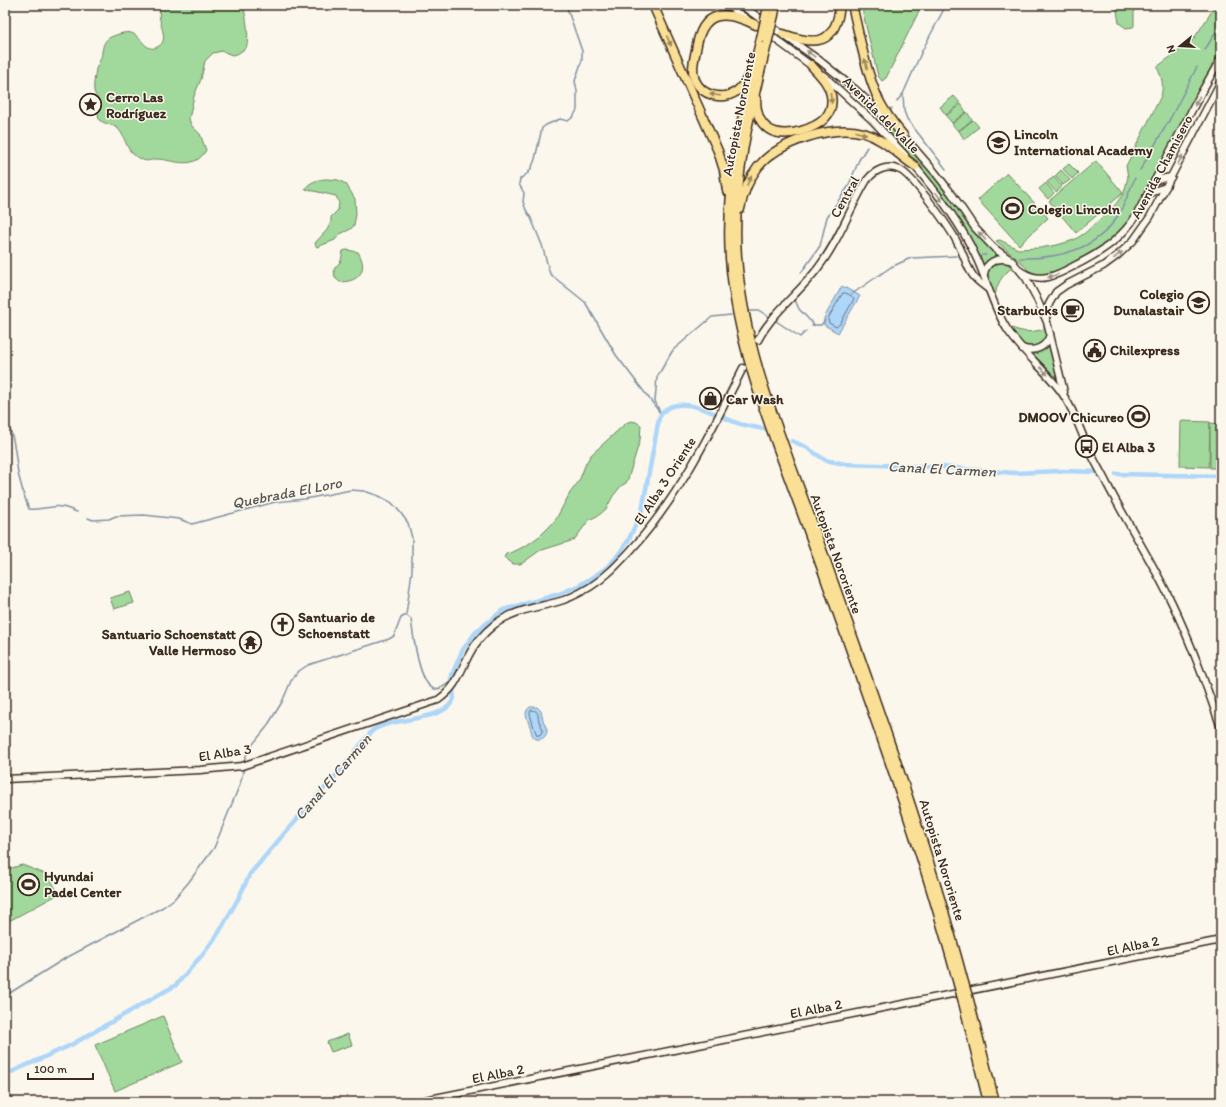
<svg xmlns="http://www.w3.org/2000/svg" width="1226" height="1107" font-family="Itim,sans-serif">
<rect width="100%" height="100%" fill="#fbf7ec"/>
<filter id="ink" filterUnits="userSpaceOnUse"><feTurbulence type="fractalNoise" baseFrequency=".025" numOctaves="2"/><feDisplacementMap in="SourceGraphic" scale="8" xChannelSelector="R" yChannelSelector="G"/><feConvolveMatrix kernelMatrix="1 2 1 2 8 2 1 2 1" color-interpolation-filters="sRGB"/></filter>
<g filter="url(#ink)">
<!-- green -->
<g fill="#a1d99d" stroke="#6e825e">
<path d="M 161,5 L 243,5 C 246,15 250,38 246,48 L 237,54 L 232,55 L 222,51 L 213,53 L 205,61 L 201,79 L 194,96 L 189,119 L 191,125 L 200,134 L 206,150 C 195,170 176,161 159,159 C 152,159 147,163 141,159 C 138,157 133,155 131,152 C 125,145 124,133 117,128 C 113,125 105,124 99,120 C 97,114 99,109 98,102 C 98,98 95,95 94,91 C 93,85 95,76 96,69 C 98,64 102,58 102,52 C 103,46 104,40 111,37 C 115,35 127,31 131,33 C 141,35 146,55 159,46 C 168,40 161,28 160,20 C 159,15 159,10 161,5 Z"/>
<path d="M 861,5 L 922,5 L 886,78 L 882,81 L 878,76 Z"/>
<path d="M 1118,5 L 1134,5 L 1134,26 L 1133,27 L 1126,28 L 1119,23 L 1117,11 Z"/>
<path d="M 1216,5 L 1221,5 L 1221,51 L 1200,89 L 1135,213 L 1127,225 L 1104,247 L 1052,275 L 1039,275 L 1029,271 L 1021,262 L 996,241 L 1000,240 L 1018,249 L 1040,248 L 1057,245 L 1074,240 L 1085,233 L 1115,205 L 1124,193 L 1128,177 L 1126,166 L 1161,96 C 1164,84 1162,78 1157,67 L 1193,40 Z"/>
<path d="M 954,96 L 960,103 L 946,115 L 940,107 Z"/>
<path d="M 961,104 L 966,112 L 952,123 L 946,116 Z"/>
<path d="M 967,112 L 972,120 L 958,131 L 952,124 Z"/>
<path d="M 973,120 L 979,127 L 964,139 L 959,131 Z"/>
<path d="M 887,122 L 940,182 L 966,222 L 984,242 L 997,255 L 990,259 L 983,267 L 949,203 L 917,163 L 884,126 Z"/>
<path d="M 1096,161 L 1123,193 L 1076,233 L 1049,201 Z"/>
<path d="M 1069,164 L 1078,173 L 1072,179 L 1063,169 Z"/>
<path d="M 1061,170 L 1070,180 L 1063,185 L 1055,176 Z"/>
<path d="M 1007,173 L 1048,218 L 1019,245 L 978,200 Z"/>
<path d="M 1054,177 L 1062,187 L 1056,192 L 1047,182 Z"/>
<path d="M 327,179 L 338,180 L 346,184 L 355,199 L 356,214 L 354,225 L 351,229 L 340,234 L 335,240 L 317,247 L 316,246 L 315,243 L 327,230 L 331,222 L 331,217 L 338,210 L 339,203 L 336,196 L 305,189 C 309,182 319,179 327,179 Z"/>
<path d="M 1046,183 L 1054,193 L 1048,199 L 1039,189 Z"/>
<path d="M 347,250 L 358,252 C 369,270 359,282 340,282 L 335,278 L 334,269 L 341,261 L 343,251 Z"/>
<path d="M 998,262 L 1005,263 L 1013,267 C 1002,275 996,284 995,298 C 990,284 980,271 998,262 Z"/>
<path d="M 1010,327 C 1022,333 1034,333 1046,328 C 1048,342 1037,353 1025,345 C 1018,341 1014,333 1010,327 Z"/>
<path d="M 1050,346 L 1058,377 L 1058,379 L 1033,354 L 1044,350 Z"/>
<path d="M 631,421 L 636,422 L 641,425 L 640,440 L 628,479 L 626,483 L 621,486 L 613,496 L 606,509 L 599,515 L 589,520 L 574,540 L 539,551 L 524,562 L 520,564 L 513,564 L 504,557 L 506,554 L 511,553 L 527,545 L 541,535 L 552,524 L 556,519 L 570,493 L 579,481 L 586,463 L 591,455 L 626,423 Z"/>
<path d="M 1181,421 L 1210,422 L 1209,467 L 1180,466 Z"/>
<path d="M 1210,423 L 1221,424 L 1221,468 L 1210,468 Z"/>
<path d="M 130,592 L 134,603 L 114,609 L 110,598 Z"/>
<path d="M 22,865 L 48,875 L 59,894 L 7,922 L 5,919 L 5,870 Z"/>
<path d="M 163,1016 L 182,1062 L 115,1091 L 95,1045 Z"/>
<path d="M 348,1034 L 352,1045 L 331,1052 L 327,1042 Z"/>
</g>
<!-- water -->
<g fill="#aed6f9" stroke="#8091a1">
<path d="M 842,286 L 860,296 L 838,333 L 824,325 L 824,318 Z"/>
<path d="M 530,707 L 537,707 L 541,711 L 543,720 L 547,730 C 547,737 542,740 536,739 C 530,735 532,730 529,724 C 527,718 523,712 530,707 Z"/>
</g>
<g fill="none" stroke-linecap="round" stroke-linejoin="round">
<!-- shore -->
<g stroke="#696f76" stroke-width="1">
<path d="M 843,293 C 846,292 853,296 854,299 L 840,324 L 836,327 L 829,323 L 828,319 Z"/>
<path d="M 532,710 C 540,711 537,715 539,721 C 540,724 542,727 543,730 L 540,735 L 537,735 C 535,731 530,716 530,712 Z"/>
</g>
<!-- stream -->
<g stroke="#8091a1" stroke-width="1.5">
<path d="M 566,5 L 582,51 L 582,60 L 575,81 L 577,91 L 577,110 L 573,117 L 568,121 L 560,119 L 546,125 L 542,128 L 535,159 L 532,167 L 528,173 L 520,179 L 519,184 L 524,193 L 523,202 L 526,210 L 531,218 L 542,245 L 550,274 L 585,302 L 616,355 L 661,414"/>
<path d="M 1205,50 L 1221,23"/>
<path d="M 903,94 L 904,111 L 907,119 L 946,169"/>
<path d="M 897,101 L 903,94 L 922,51 L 946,5"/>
<path d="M 890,111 L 892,108"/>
<path d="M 881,124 L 884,121"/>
<path d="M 1140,170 L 1170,119 L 1197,67"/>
<path d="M 982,255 L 986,255"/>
<path d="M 1020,258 C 1057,259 1096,250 1117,217 C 1125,205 1129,191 1135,178"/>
<path d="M 801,273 L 820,246 L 827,217 L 848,187 L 859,160 L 867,147"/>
<path d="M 852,294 L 891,267 L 911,258 L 956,256"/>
<path d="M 795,300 L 799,309 L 814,325 L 812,326"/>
<path d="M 750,311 L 760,311 L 769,317"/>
<path d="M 776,321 L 800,337 L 806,331"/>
<path d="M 814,325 L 821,325 L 825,320"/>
<path d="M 659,410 L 655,401 L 657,377 L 673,350 L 712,317 L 731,315"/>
<path d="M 5,421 C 14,429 16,461 18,473 C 21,485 24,497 29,509 C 38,510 43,508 52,507 C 61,505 69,509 77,512"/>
<path d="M 88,518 L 93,520 L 109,519 L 116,516 L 144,515 L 179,519 L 192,524 L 275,502 L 305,499 L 351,490 L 364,491 L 379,496 L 392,503 L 400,512 L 408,523 L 412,538 L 412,571 L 406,615 L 411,619 C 413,633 419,689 436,689 C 442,689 446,685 450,682"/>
<path d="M 244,764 L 245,758 L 249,749 L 266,728 L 282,702 L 291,681 L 299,671 L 308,665 L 389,639 L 394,636 L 401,618 L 406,615"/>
<path d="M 5,996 L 64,959 L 163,907 L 174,899 L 188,883 L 214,848 L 240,784 L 244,768"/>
</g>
<!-- canal -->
<g stroke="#aed6f9" stroke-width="4.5">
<path d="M 792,441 L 806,447 L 825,460 L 845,464 L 941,467 L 1014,473 L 1061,471 L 1098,472"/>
<path d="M 1116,474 L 1221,476"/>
<path d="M 5,1075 L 71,1045 L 176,985 L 202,955 L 218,934 L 238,899 L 250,874 L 295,821 L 340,771 L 372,731 C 390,716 446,723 454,698 L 453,691 L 450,685 L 452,675 L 462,651 L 475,633 L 503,610 L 559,594 L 580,585 L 596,575 L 606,568 L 615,559 L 628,541 L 642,511 L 659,418 C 673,389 716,415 737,423 C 745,426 755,427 764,429"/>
</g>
<defs>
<g id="secondary">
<path d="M 727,5 L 747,19"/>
<path d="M 741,5 L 819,60 L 856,90 L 889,121"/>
<path d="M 767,33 L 813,67"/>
<path d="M 823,75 L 872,120 L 905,155"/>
<path d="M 901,133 L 934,171 L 952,194 L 975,228 L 994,248 L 1012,261 L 1026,278 L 1036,297 L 1047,322 L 1064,392"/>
<path d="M 913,164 C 936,191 960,222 975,255 C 987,279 992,306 1007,329 C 1023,354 1048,371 1064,396 C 1074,411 1079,427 1086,443 C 1092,457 1100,470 1107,484 C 1127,523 1152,561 1171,601 C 1191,642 1206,685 1221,728"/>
<path d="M 1155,180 L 1171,177"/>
<path d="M 1148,195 L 1156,190 L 1166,187"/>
<path d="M 1022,272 C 1041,284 1057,275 1074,266 C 1100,253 1122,239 1137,214 L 1201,93 L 1221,58"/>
<path d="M 984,274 C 986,262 997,257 1009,260"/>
<path d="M 1046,318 L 1049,304 L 1056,292 L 1066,285 L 1103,266 L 1118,255 L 1133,241 L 1150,217 L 1221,81"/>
<path d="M 758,340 C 773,312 799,293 818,268 C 839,241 850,208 867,180 C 875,170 887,164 900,170 C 913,176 951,229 958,244 C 964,254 966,267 974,277 C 978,282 983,285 988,289"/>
<path d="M 1022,348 C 1035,353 1047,347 1050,334"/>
<path d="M 5,779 L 200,770 L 242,766 L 438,700 C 458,686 459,673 470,653 C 476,642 485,632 495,624 C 514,610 535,608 557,602 C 569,599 580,593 590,587 C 606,577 618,564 631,550 C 679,497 711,432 743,368"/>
<path d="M 5,1096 L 7,1102"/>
<path d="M 415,1102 L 1221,940"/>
</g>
<g id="highway">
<path d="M 653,5 L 718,151 L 724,170 L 727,191"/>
<path d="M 852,5 C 859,33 864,65 875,91 C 881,108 892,122 903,135"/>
<path d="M 774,15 L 776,5"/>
<path d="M 783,34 C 816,46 836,45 840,5"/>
<path d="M 761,38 C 743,111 725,183 730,258 C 737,354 777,443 809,533 C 862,682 917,831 958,984"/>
<path d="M 767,44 C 749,115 732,183 737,257 C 744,353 783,441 815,530 C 868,680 923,829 964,983"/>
<path d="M 750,74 C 746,80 743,86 737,91 C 723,101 702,96 695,80 C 691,70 694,60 696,50 C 702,9 725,10 756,25"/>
<path d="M 756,99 C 756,128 774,139 801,131 C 818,126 835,117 831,95 C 829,83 819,74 811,65"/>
<path d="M 740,209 C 743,194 748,180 758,167 C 778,142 832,124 864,133 C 885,139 898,155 915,166"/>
<path d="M 969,1000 L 995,1102"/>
<path d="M 963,1002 L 988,1102"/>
</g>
</defs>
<!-- secondary casing -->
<use href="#secondary" stroke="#3b2a1e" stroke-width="9"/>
<!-- highway casing -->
<use href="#highway" stroke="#3b2a1e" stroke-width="11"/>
<!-- secondary -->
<use href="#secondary" stroke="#fbf7ec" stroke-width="6"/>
<!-- highway -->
<use href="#highway" stroke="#fadf96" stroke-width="8"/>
<defs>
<g id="highway-bridge">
<path d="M 761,38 L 767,11"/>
<path d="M 767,44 L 774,15"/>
<path d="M 964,983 L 969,1000"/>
<path d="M 958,984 L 963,1002"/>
</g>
</defs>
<!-- highway-bridge casing -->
<use href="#highway-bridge" stroke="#3b2a1e" stroke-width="11" stroke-linecap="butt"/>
<!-- highway-bridge -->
<use href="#highway-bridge" stroke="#fadf96" stroke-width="8"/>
</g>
<!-- one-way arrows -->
<defs><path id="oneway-solid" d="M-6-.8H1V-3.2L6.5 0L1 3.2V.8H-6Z"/></defs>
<g fill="#9a845a">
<use href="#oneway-solid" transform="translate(669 41) rotate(66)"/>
<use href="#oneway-solid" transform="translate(866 64) rotate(-104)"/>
<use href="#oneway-solid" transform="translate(715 95) rotate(-170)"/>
<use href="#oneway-solid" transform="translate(831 98) rotate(83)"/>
<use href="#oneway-solid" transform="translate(861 133) rotate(14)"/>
<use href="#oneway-solid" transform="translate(749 181) rotate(-63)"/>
</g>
<g fill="#9b9085">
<use href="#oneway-solid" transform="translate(811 54) rotate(-143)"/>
<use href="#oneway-solid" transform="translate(1197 101) rotate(117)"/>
<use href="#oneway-solid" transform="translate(1180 160) rotate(-63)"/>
<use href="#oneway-solid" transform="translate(939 197) rotate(54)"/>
<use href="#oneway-solid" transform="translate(982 236) rotate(-132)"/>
<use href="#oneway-solid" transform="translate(1118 255) rotate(-39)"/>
<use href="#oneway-solid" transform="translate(1053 276) rotate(163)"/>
<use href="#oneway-solid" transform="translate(1044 371) rotate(47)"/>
</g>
</g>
<!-- icons -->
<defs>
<symbol id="sight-ring" viewBox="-11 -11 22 22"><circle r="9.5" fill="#fbf7ec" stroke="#3b2a1e" stroke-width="1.5"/><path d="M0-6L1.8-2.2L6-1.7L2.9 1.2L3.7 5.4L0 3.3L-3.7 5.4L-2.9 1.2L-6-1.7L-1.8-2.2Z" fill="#3b2a1e"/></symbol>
<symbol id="school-ring" viewBox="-11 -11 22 22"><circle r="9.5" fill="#fbf7ec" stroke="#3b2a1e" stroke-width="1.5"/><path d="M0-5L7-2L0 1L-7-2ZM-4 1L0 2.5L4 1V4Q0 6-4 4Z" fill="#3b2a1e"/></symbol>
<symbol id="stadium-ring" viewBox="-11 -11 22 22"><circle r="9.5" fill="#fbf7ec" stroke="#3b2a1e" stroke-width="1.5"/><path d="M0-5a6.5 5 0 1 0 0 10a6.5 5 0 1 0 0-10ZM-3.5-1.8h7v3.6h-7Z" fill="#3b2a1e"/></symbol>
<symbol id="cafe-ring" viewBox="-11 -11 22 22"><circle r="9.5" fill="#fbf7ec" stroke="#3b2a1e" stroke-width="1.5"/><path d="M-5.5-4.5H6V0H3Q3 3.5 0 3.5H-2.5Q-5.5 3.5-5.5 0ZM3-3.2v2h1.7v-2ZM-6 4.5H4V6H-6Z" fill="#3b2a1e"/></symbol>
<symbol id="civic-ring" viewBox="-11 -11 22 22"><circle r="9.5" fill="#fbf7ec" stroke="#3b2a1e" stroke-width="1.5"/><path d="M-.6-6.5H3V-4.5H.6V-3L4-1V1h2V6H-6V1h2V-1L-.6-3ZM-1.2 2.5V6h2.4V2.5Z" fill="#3b2a1e"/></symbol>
<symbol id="shop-ring" viewBox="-11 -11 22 22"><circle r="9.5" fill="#fbf7ec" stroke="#3b2a1e" stroke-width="1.5"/><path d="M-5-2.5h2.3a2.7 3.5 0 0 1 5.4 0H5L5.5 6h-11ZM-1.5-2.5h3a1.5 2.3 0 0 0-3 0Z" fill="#3b2a1e"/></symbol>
<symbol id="bus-ring" viewBox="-11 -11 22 22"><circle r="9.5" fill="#fbf7ec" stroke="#3b2a1e" stroke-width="1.5"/><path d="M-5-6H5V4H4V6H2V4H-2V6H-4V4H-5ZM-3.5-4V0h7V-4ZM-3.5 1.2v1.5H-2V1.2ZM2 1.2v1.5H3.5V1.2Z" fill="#3b2a1e"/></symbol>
<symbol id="church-ring" viewBox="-11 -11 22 22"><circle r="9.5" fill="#fbf7ec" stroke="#3b2a1e" stroke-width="1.5"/><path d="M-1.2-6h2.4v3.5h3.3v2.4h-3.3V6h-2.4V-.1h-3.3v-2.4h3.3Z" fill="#3b2a1e"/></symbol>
<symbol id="temple-ring" viewBox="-11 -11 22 22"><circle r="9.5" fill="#fbf7ec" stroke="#3b2a1e" stroke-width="1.5"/><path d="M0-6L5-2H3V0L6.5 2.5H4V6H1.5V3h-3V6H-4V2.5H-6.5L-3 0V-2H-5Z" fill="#3b2a1e"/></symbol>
</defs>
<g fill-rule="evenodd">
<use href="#sight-ring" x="78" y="92" width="25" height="25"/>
<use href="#school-ring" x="986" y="130" width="25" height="25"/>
<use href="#stadium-ring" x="1000" y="196" width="25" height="25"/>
<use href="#school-ring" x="1186" y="290" width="25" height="25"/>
<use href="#cafe-ring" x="1060" y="298" width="25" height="25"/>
<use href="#civic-ring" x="1082" y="338" width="25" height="25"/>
<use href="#shop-ring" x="698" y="386" width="25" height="25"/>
<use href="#stadium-ring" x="1126" y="404" width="25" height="25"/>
<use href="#bus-ring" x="1074" y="434" width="25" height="25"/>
<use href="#church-ring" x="270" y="612" width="25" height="25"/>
<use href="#temple-ring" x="238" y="630" width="25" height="25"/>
<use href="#stadium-ring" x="16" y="872" width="25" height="25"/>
</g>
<g text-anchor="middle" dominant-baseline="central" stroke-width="3" stroke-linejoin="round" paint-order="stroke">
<!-- poi labels -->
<g font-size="14" font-weight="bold" fill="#3b2a1e" stroke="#fbf7ec" text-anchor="start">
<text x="106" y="97">Cerro Las<tspan x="106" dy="16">Rodríguez</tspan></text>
<text x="1014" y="134">Lincoln<tspan x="1014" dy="16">International Academy</tspan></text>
<text x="1028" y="209">Colegio Lincoln</text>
<text x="1184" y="294" text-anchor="end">Colegio<tspan x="1184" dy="16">Dunalastair</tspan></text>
<text x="1058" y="310" text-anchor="end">Starbucks</text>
<text x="1110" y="350">Chilexpress</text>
<text x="726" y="399">Car Wash</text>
<text x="1124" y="417" text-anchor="end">DMOOV Chicureo</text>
<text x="1102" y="447">El Alba 3</text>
<text x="298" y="617">Santuario de<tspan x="298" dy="16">Schoenstatt</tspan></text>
<text x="236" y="634" text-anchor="end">Santuario Schoenstatt<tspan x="236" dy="16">Valle Hermoso</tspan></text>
<text x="44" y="876">Hyundai<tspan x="44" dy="16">Padel Center</tspan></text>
</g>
<!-- street labels -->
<g font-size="14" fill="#3b2a1e" stroke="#fbf7ec">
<text transform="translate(739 114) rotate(-79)">Autopista Nororiente</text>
<text transform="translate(881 115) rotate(45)">Avenida del Valle</text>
<text transform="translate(1162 167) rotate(-62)">Avenida Chamisero</text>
<text transform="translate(845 197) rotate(-61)">Central</text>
<text transform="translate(665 481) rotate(-57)">El Alba 3 Oriente</text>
<text transform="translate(836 554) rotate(70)">Autopista Nororiente</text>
<text transform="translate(225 753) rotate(-9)">El Alba 3</text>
<text transform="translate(942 860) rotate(73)">Autopista Nororiente</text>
<text transform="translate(1133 946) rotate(-12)">El Alba 2</text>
<text transform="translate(816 1009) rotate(-11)">El Alba 2</text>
<text transform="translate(498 1074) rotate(-11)">El Alba 2</text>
</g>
<!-- water labels -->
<g font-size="15" font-style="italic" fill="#585555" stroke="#fbf7ec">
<text transform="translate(942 469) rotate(3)">Canal El Carmen</text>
<text transform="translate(287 493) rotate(-11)">Quebrada El Loro</text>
<text transform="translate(333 777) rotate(-49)">Canal El Carmen</text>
</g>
</g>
<!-- margin -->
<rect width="1226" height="1107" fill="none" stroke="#fbf7ec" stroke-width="20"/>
<rect x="10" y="10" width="1206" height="1087" fill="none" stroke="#3b2a1e" stroke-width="1.5" filter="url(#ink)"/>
<!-- north arrow -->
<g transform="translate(1180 46) rotate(252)" stroke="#fbf7ec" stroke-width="3" paint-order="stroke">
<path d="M0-3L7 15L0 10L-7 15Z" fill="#3b2a1e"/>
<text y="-6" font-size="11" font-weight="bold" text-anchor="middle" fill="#3b2a1e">N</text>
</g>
<!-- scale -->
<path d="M28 1073v6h65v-6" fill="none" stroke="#3b2a1e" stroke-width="2"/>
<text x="34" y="1073" font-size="12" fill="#3b2a1e" stroke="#fbf7ec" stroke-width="3" paint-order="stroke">100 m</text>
</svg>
